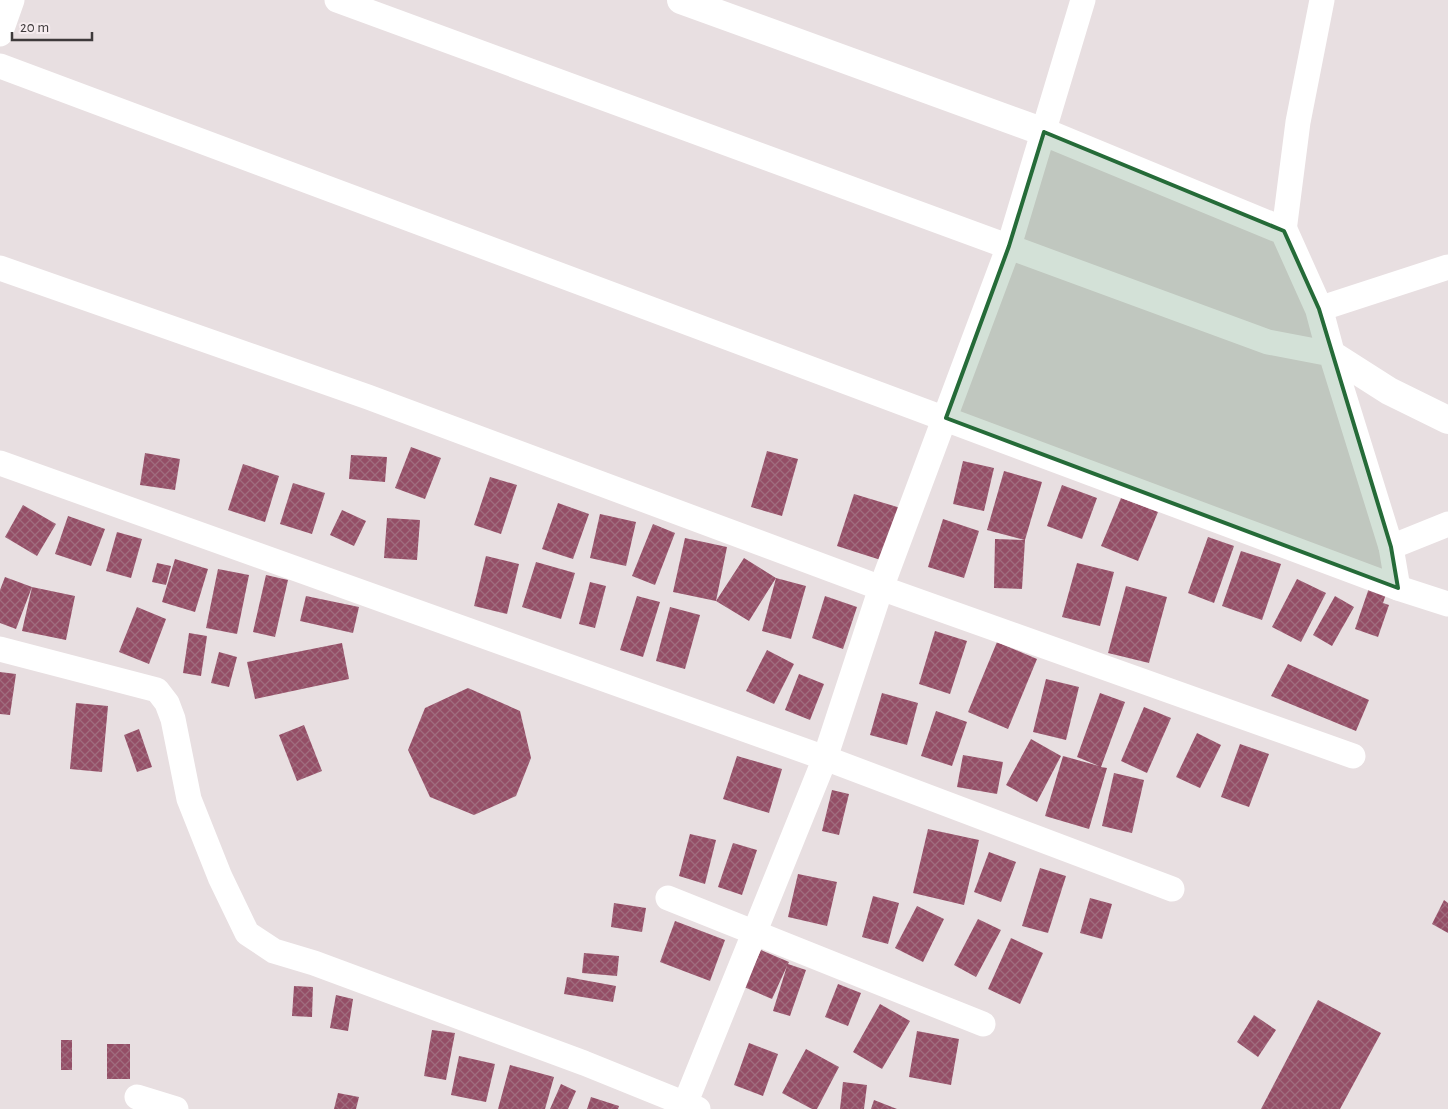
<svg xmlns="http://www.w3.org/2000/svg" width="1448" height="1109" font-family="'Alegreya Sans',sans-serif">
<defs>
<pattern id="building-cross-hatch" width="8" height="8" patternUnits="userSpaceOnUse" patternTransform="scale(1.25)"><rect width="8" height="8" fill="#944e66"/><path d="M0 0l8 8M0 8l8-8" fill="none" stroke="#a06c7e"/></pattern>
</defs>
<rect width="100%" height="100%" fill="#e8dfe1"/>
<!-- building -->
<g fill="url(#building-cross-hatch)">
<path d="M 411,447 L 441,458 L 425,499 L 395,488 Z"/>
<path d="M 767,451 L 798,459 L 782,516 L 751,507 Z"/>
<path d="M 145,453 L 180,459 L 175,490 L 140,485 Z"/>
<path d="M 351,455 L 387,457 L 385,482 L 349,479 Z"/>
<path d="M 963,461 L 994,468 L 984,511 L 953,504 Z"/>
<path d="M 243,464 L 279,476 L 265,522 L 228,510 Z"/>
<path d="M 1004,471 L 1042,482 L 1025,540 L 1022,589 L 994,588 L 995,539 L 1025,540 L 987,530 Z"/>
<path d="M 490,477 L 517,485 L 501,534 L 474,525 Z"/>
<path d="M 293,483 L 325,493 L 312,534 L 280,524 Z"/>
<path d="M 1062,485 L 1097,498 L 1082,539 L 1047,526 Z"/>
<path d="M 854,494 L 904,509 L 887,562 L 837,546 Z"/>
<path d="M 1121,498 L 1158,512 L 1138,561 L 1101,546 Z"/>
<path d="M 558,503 L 589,514 L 573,559 L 542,549 Z"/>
<path d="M 23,505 L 56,524 L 37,556 L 5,537 Z"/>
<path d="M 342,510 L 366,521 L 354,546 L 330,535 Z"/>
<path d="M 600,514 L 636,522 L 626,566 L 590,558 Z"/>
<path d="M 68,516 L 105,529 L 91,566 L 55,554 Z"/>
<path d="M 387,518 L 420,520 L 417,560 L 384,558 Z"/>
<path d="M 943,519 L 979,531 L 964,578 L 928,567 Z"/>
<path d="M 653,524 L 675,533 L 655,585 L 632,576 Z"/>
<path d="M 117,532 L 142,539 L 131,578 L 106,571 Z"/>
<path d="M 1208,537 L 1234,546 L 1214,603 L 1188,593 Z"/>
<path d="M 685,538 L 727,547 L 716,601 L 673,592 Z"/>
<path d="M 1241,551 L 1281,564 L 1262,620 L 1222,606 Z"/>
<path d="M 486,556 L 519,564 L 507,614 L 474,606 Z"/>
<path d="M 744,558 L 776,578 L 806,586 L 791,639 L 762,631 L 776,578 L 749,621 L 716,601 Z"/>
<path d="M 175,559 L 208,569 L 195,612 L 162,602 Z"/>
<path d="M 536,562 L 575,573 L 561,619 L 522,607 Z"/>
<path d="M 157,563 L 171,566 L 166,585 L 152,582 Z"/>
<path d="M 1077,563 L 1114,572 L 1100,626 L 1062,617 Z"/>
<path d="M 218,569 L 249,575 L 237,634 L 206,628 Z"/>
<path d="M 266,575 L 288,580 L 275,637 L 253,632 Z"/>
<path d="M 5,577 L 32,587 L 75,596 L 66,640 L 22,631 L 32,587 L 16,629 L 0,623 L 0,590 Z"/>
<path d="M 1297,579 L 1326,593 L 1301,642 L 1272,627 Z"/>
<path d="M 590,582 L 606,586 L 595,628 L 579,624 Z"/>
<path d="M 1126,586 L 1167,597 L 1149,663 L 1108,653 Z"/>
<path d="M 1369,588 L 1386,594 L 1383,603 L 1389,605 L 1378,637 L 1355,629 Z"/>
<path d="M 306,596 L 359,607 L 353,633 L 300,621 Z"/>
<path d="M 637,596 L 660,602 L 643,657 L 620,650 Z"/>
<path d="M 825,596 L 857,607 L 843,649 L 812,638 Z"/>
<path d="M 1335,596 L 1354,607 L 1332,646 L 1313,635 Z"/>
<path d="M 137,607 L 166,619 L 149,664 L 119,652 Z"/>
<path d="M 670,607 L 700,615 L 685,669 L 656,661 Z"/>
<path d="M 935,631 L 967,641 L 950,694 L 919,684 Z"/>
<path d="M 189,633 L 207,636 L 201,676 L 183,673 Z"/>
<path d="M 997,642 L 1037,659 L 1008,729 L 968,712 Z"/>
<path d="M 342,643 L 349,679 L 255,699 L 247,662 Z"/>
<path d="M 767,650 L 794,664 L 774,704 L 746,691 Z"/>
<path d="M 219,652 L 237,657 L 229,687 L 211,683 Z"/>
<path d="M 1288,664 L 1369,700 L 1356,731 L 1271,696 Z"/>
<path d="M 0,672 L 16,674 L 10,715 L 0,714 Z"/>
<path d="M 799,674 L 824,684 L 810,720 L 785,710 Z"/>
<path d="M 1046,679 L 1079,687 L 1066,740 L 1033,732 Z"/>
<path d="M 468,688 L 520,711 L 531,758 L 516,796 L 474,815 L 430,797 L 408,750 L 425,708 Z"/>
<path d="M 882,693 L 918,703 L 907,745 L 870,735 Z"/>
<path d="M 1100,693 L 1125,702 L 1101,767 L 1107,768 L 1089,829 L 1045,816 L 1063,756 L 1099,766 L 1077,757 Z"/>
<path d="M 76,703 L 108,706 L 102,772 L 70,769 Z"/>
<path d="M 1144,707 L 1171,718 L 1147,773 L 1121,761 Z"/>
<path d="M 936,711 L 967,722 L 952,766 L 921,756 Z"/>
<path d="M 304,725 L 322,771 L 297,781 L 279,735 Z"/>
<path d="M 139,729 L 152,767 L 137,772 L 124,735 Z"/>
<path d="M 1197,733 L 1221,745 L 1200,788 L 1176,777 Z"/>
<path d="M 1031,739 L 1061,756 L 1037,802 L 1006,785 Z"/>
<path d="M 1240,744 L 1269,754 L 1249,807 L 1221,797 Z"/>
<path d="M 963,755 L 1003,762 L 997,794 L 957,787 Z"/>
<path d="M 737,756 L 782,769 L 769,813 L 723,799 Z"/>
<path d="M 1114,773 L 1144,780 L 1132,833 L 1102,826 Z"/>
<path d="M 832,790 L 849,794 L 839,835 L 822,831 Z"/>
<path d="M 928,829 L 979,840 L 964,905 L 913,893 Z"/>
<path d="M 690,834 L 716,840 L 705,884 L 679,876 Z"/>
<path d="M 733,843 L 757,850 L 742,895 L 718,887 Z"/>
<path d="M 989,852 L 1016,862 L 1001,902 L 974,892 Z"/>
<path d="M 1040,868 L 1066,876 L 1048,933 L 1022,926 Z"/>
<path d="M 798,874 L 837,882 L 827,926 L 788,917 Z"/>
<path d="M 873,896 L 899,903 L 888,944 L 862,937 Z"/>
<path d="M 1090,898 L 1112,904 L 1102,939 L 1080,933 Z"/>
<path d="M 1444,900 L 1448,903 L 1448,933 L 1432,924 Z"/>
<path d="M 614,903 L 646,908 L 642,932 L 611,927 Z"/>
<path d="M 917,906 L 944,919 L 923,962 L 895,948 Z"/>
<path d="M 978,919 L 1001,930 L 976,977 L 954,965 Z"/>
<path d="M 675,921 L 725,940 L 710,981 L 660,962 Z"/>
<path d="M 1011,938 L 1043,953 L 1020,1004 L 988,989 Z"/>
<path d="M 761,950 L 789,962 L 788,964 L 806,970 L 790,1016 L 773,1011 L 787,966 L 772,999 L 744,987 Z"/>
<path d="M 584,953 L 619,956 L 617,976 L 582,973 Z"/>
<path d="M 567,977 L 616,986 L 613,1002 L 564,994 Z"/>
<path d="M 838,984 L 861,993 L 848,1026 L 825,1017 Z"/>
<path d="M 294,986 L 313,987 L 312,1017 L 292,1016 Z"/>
<path d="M 336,995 L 353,999 L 348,1031 L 330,1028 Z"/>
<path d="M 1318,1000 L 1381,1033 L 1340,1109 L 1261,1109 Z"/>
<path d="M 880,1004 L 910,1021 L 882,1069 L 853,1052 Z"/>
<path d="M 1254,1015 L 1276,1030 L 1258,1057 L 1237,1042 Z"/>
<path d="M 432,1030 L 455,1033 L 446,1080 L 424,1076 Z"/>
<path d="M 917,1031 L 959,1039 L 951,1085 L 909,1077 Z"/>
<rect x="61" y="1040" width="11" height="30"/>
<path d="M 749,1043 L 778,1054 L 763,1096 L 734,1085 Z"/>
<rect x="107" y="1044" width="23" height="35"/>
<path d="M 806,1049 L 839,1067 L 817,1109 L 812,1109 L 782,1093 Z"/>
<path d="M 459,1056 L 495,1064 L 486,1102 L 451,1095 Z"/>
<path d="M 510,1065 L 554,1077 L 545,1109 L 498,1109 Z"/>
<path d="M 843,1082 L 867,1085 L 864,1109 L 840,1109 Z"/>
<path d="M 561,1084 L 576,1091 L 568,1109 L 550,1109 Z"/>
<path d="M 338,1093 L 359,1097 L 356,1109 L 334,1109 Z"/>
<path d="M 591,1097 L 619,1106 L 618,1109 L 587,1109 Z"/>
<path d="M 874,1100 L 897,1109 L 871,1109 Z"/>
</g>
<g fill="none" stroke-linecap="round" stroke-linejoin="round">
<!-- minor -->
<g stroke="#fff" stroke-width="25">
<path d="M 337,0 L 1268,342 L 1331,354 L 1391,547 L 1398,588"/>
<path d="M 0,34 L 12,0"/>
<path d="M 0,66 L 1398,588 L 1448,604"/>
<path d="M 1284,231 L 1298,122 L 1322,0"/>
<path d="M 0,268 L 368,397 L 881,588 L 1353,756"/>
<path d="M 1319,309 L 1448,267"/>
<path d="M 0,463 L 825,758 L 1172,889"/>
<path d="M 1391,547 L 1448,524"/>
<path d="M 0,649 L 157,690 L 167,703 L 173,719 L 189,799 L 220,877 L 247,933 L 274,951 L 314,963 L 584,1063 L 698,1109"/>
<path d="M 668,898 L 983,1024"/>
<path d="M 137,1097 L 176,1109"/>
<path d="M 683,1109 L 825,758 L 881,588 L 1009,246 L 1083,0"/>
</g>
<!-- tertiary -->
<path stroke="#fff" stroke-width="28" d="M 681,0 L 1044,132 L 1284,231 L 1319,309 L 1331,354 L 1389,391 L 1448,420"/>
</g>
<!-- marked area -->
<path fill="#256b38" fill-opacity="0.2" stroke="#256b38" stroke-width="4" stroke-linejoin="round" d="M 1044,132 L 1284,231 L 1319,309 L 1391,547 L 1398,588 L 946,418 L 1009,246 Z"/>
<!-- scale -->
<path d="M12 32v8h80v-8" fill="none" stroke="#3e3a3b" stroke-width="2.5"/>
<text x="20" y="32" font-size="15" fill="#3e3a3b" stroke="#f6ecef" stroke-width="4" paint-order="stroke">20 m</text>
</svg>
